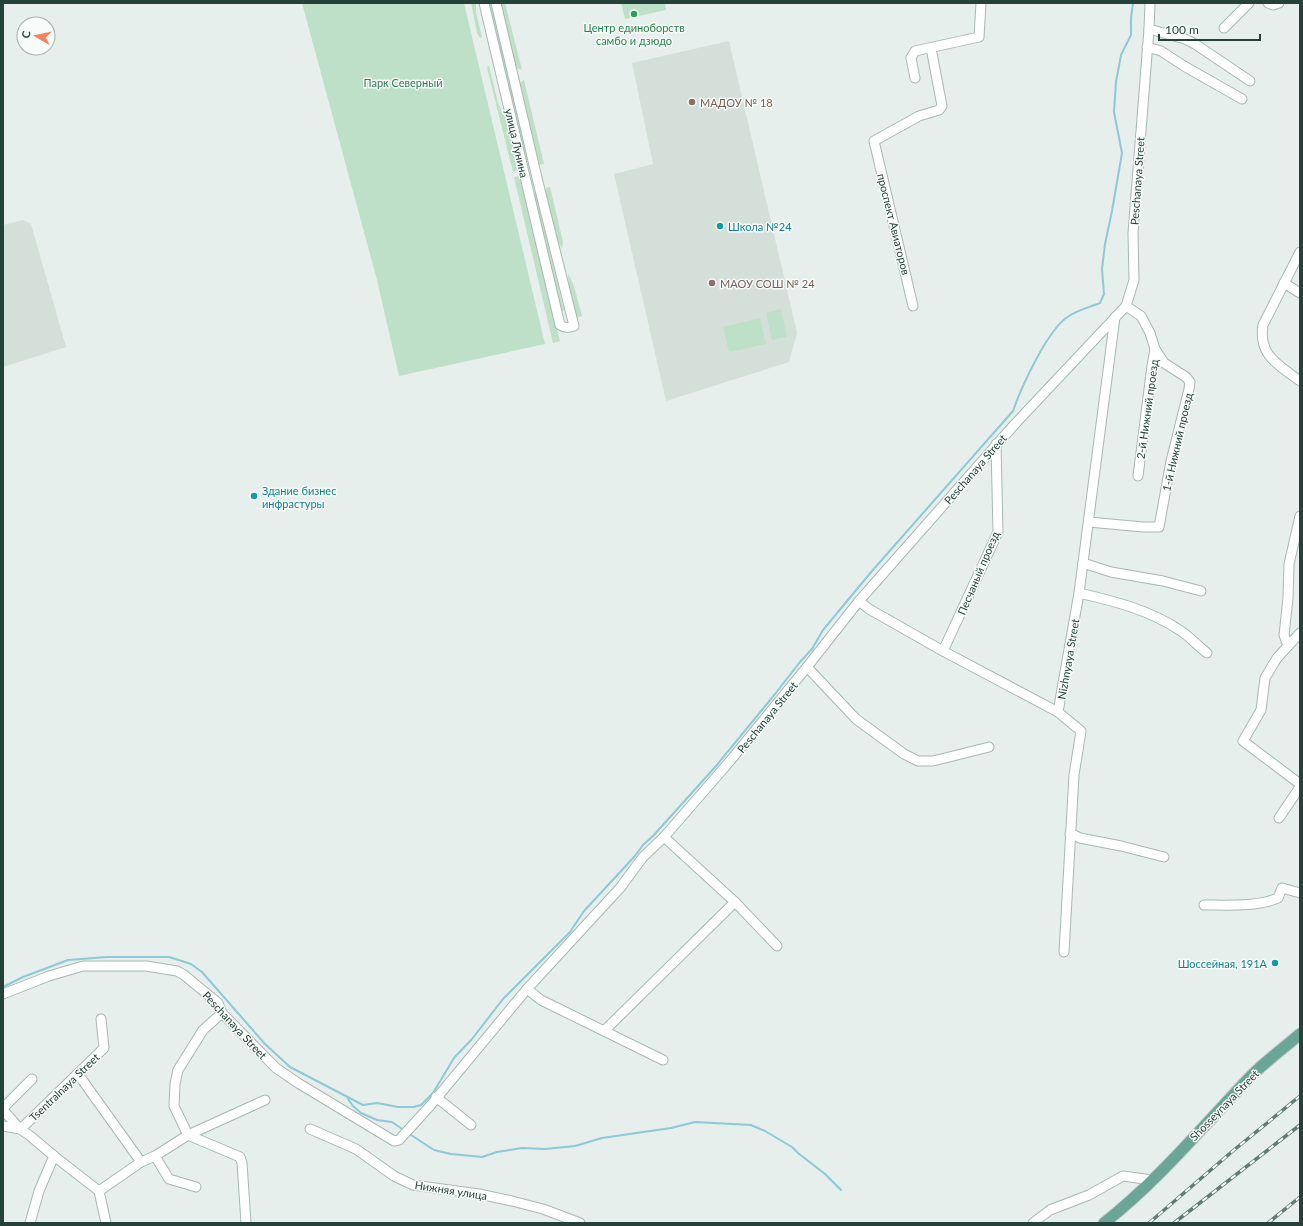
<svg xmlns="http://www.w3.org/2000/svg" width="1303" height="1226" font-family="Lato,sans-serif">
<rect width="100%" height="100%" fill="#e6efeb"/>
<!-- built -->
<g fill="#d4dfda">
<path d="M 729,41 L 797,333 L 789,362 L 666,401 L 614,174 L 653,164 L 632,63 Z"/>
<path d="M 23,220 L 31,224 L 66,347 L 3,367 L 3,225 Z"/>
</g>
<!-- green -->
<g fill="#bfe0c8">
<path d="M 302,3 L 464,3 L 545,344 L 399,376 L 377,280 Z"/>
<path d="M 471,3 L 476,3 L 476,12 L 482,37 L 480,38 L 477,33 Z"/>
<path d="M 488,3 L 492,3 L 531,166 L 527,167 Z"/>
<path d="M 499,3 L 505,3 L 522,70 L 514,67 Z"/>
<path d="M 621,3 L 665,3 L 666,10 L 625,19 Z"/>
<path d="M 489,66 L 498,103 L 506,120 L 518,170 L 513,172 L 488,72 L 487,67 Z"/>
<path d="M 524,80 L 544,164 L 538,165 L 519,84 L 521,82 Z"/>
<path d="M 520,176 L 560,341 L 553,343 L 514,177 Z"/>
<path d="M 547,187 L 550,187 L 563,242 L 562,249 L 555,235 L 545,192 Z"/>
<path d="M 536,193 L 564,311 L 561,312 L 533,194 Z"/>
<path d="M 568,273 L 574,286 L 582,316 L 576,318 L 569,290 Z"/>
<path d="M 781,309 L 787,337 L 772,340 L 766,313 Z"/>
<path d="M 760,318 L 766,344 L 729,352 L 723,327 Z"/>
</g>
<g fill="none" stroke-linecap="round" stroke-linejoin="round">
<!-- stream -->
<g stroke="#8ec9d4" stroke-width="2">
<path d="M 3,987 L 23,977 L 68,960 L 107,957 L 169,957 L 191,964 L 202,972 L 265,1044 L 290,1067 L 363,1105 L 377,1103 L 398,1107 L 414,1107 L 421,1105 L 433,1093 L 454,1058 L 472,1039 L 503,999 L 570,932 L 584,911 L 634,857 L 643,845 L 653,836 L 716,766 L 775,694 L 800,662 L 812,649 L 823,630 L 872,571 L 1013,411 C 1021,388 1048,328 1069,316 C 1078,310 1090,307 1100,303 L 1104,294 L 1102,269 L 1105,244 L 1112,211 L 1122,153 L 1114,112 L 1116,82 L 1121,55 L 1131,35 L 1131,18 L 1133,3"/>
<path d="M 348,1099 L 353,1106 L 361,1113 L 377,1120 L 392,1122 L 405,1131"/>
<path d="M 408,1133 L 434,1150 L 451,1154 L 482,1157 L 497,1152 L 522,1148 L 545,1149 L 575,1146 L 602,1138 L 671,1128 L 695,1122 L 751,1125 L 765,1131 L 792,1147 L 798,1153 L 825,1174 L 841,1190"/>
</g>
<defs>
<g id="minor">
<path d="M 484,3 L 560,325 C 565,328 568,328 574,326 L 538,182 L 496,3"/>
<path d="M 1268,3 L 1273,5 L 1279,3"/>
<path d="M 1224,28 L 1249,3"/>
<path d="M 1149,29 L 1185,39 L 1195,44 L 1250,81"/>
<path d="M 1147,47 L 1161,51 L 1184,66 L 1242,99"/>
<path d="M 915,78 L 911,58 L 915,51 L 979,37 L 981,3"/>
<path d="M 1300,252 L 1263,325 C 1258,356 1279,365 1300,381"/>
<path d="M 1284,283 L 1300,293"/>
<path d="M 913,306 L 874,141 L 919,116 L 939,110 L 942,106 L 931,48"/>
<path d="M 1126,306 L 1141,316 L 1150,333 L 1155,349 L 1152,366 L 1138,476"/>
<path d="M 1300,516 L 1289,564 L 1288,598 L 1284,635 L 1288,646 L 1277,658 L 1265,678 L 1261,710 L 1243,741 L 1300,784"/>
<path d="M 1089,522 L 1143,527 L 1159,527 L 1171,461 L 1189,389 L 1190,382 L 1186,377 L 1164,363 L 1155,349"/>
<path d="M 1083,563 L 1111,572 L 1163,581 L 1201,591"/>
<path d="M 1079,593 C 1114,601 1150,610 1181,631 C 1190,637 1198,646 1207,653"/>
<path d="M 859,601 L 869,609 L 943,651 L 1058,712"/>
<path d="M 1288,646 L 1300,633"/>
<path d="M 943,651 L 998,532 L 996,444"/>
<path d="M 807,667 L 856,719 L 904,754 L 918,761 L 933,761 L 989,747"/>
<path d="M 1279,818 L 1300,787"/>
<path d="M 1070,834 L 1074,835 L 1080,838 L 1121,846 L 1164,857"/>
<path d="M 664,837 L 735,902 L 777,946"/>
<path d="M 1204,905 C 1227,905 1257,907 1278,898 L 1282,888 L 1300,893"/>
<path d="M 1064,952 L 1074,775 L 1081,731 L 1058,712 L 1079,593 L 1115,317"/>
<path d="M 527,989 L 541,1000 L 663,1060"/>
<path d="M 3,994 L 49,976 L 83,966 L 146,966 L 177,971 L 184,975 L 218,1003 L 222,1013 L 276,1068 L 298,1083 L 394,1141 L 399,1140 L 430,1106 L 527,989 L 620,888 L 643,857 L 664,837 L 730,761 L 807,667 L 859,601 L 1014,425 L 1126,306 L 1134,280 L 1133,233 L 1149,29 L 1150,3"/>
<path d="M 222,1013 L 203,1030 L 178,1070 L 175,1084 L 174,1106 L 188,1135 L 240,1157 L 242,1163 L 246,1223"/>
<path d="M 604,1031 L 735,902"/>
<path d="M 78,1074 L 141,1162"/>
<path d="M 436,1097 L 471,1125"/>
<path d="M 3,1108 L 32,1079"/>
<path d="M 3,1110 L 20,1129 L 26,1124 L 104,1048 L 101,1019"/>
<path d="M 3,1126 L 20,1129 L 29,1135 L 54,1156 L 99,1191 L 106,1223"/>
<path d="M 310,1129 L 356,1149 L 394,1176 L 413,1185 L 479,1194 L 512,1201 L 543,1209 L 580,1223"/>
<path d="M 155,1156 L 169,1179 L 196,1187"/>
<path d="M 99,1191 L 141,1162 L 155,1156 L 188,1135 L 265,1100"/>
<path d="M 30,1223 L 39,1191 L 54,1156"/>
<path d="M 1033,1223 L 1050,1210 L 1089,1195 L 1123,1176 L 1152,1180"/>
</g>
<path id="major" d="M 1104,1223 C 1159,1180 1203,1126 1251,1076 C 1266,1061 1284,1048 1300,1034"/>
</defs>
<!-- minor casing -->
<use href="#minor" stroke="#a8b8b2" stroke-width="11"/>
<!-- major casing -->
<use href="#major" stroke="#c2cac8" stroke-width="13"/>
<!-- minor -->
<use href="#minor" stroke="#fff" stroke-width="9"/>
<!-- major -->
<use href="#major" stroke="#6aa596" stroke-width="11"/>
<defs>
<g id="rail">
<path d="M 1149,1223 L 1234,1150 L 1300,1096"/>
<path d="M 1174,1223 L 1300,1125"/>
<path d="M 1268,1223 L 1300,1197"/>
</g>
</defs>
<!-- rail casing -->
<use href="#rail" stroke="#5f7d75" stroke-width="3.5"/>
<!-- rail -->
<use href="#rail" stroke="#f7fbf9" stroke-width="2" stroke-dasharray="6" stroke-linecap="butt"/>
</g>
<!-- markers -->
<circle fill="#2e9e5b" stroke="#f7fbf9" stroke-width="1.5" cx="634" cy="14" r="4"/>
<g fill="#8d6e63" stroke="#f7fbf9" stroke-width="1.5">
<circle cx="692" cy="102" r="4"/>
<circle cx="712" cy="283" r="4"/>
</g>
<g fill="#0f9aa8" stroke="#f7fbf9" stroke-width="1.5">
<circle cx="720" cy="226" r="4"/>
<circle cx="254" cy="496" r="4"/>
<circle cx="1275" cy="963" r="4"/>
</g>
<g text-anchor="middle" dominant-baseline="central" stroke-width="3" stroke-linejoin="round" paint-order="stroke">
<!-- leisure labels -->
<g font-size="11" fill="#27864d" stroke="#f7fbf9">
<text x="634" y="27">Центр единоборств<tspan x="634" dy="13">самбо и дзюдо</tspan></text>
</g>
<!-- park labels -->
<g font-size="11" fill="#2d7a4b" stroke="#f7fbf9">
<text x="403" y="82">Парк Северный</text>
</g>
<!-- education labels -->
<g font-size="11" fill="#785e54" stroke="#f7fbf9" text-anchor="start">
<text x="700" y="102">МАДОУ № 18</text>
<text x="720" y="283">МАОУ СОШ № 24</text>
</g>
<!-- street labels -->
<g font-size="11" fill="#24423a" stroke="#f7fbf9">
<text transform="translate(517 143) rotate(77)">улица Лунина</text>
<text transform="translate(1137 181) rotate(-86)">Peschanaya Street</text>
<text transform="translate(894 224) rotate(76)">проспект Авиаторов</text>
<text transform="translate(1147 409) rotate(-82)">2-й Нижний проезд</text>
<text transform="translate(1177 442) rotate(-77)">1-й Нижний проезд</text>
<text transform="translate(975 469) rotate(-49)">Peschanaya Street</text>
<text transform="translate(978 573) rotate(-67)">Песчаный проезд</text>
<text transform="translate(1068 659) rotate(-80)">Nizhnyaya Street</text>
<text transform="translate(767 717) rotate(-51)">Peschanaya Street</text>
<text transform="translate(235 1025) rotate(47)">Peschanaya Street</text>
<text transform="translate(64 1087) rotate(-44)">Tsentralnaya Street</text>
<text transform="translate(1224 1105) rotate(-46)">Shosseynaya Street</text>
<text transform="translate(451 1190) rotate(9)">Нижняя улица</text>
</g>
<!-- culture labels -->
<g font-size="11" fill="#0d838f" stroke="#f7fbf9" text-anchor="start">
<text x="728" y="226">Школа №24</text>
<text x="262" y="490">Здание бизнес<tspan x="262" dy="13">инфрастуры</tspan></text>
<text x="1267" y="963" text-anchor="end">Шоссейная, 191А</text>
</g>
</g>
<!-- border -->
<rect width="1303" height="1226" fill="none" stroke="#24423a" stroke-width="8"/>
<!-- north arrow -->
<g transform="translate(36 36) rotate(279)"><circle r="19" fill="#f7fbf9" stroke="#a3b1ad"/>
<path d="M0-3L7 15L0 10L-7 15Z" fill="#f4845f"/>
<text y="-6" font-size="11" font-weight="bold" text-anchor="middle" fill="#24423a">С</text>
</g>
<!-- scale -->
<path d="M1159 34v6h101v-6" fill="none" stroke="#24423a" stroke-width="2"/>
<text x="1165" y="34" font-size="12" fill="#24423a" stroke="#f7fbf9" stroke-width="3" paint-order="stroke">100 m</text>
</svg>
